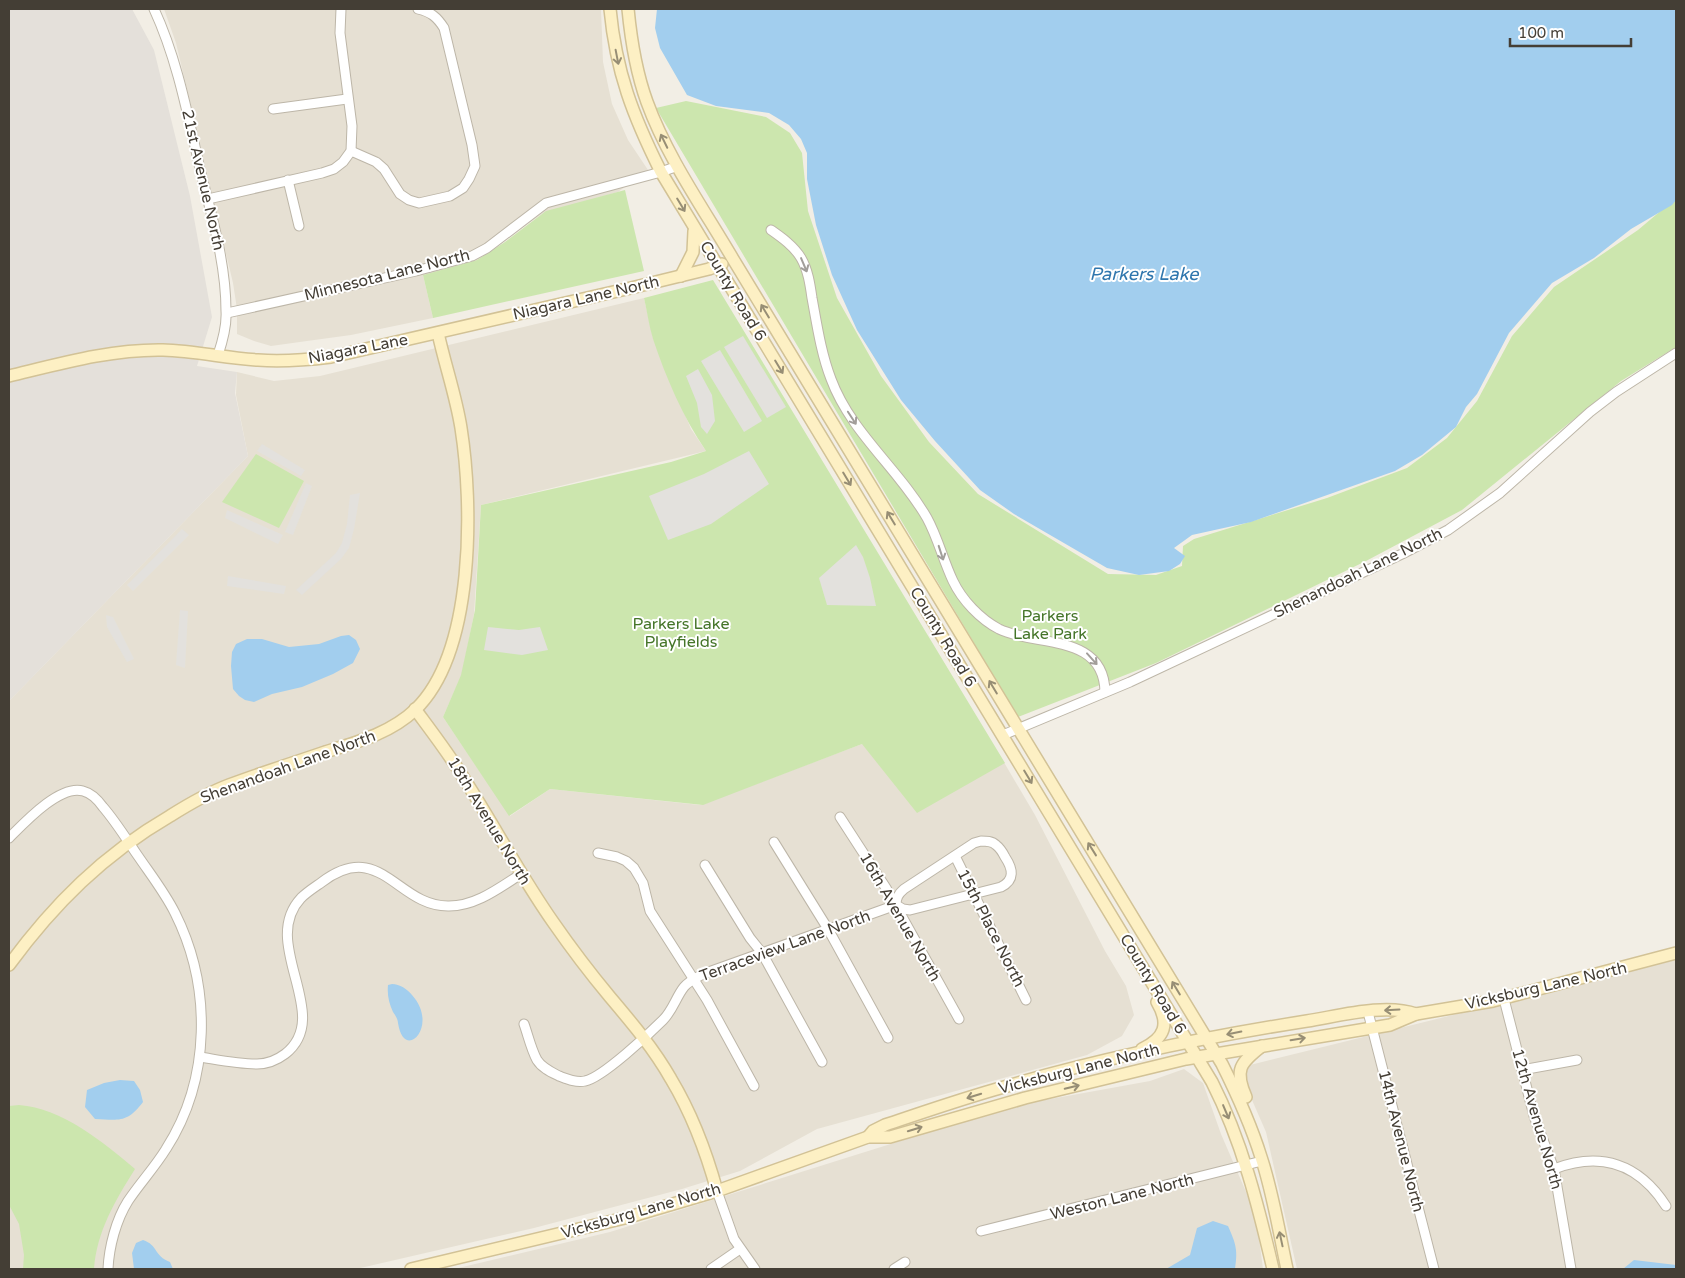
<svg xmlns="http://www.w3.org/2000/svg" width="1685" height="1278" font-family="'Varela Round',sans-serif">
<rect width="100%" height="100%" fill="#f2eee5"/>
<!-- residential -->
<g fill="#e6e0d3">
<path d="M 164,9 L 601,9 L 603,62 L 612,104 L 628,140 L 648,170 L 618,192 L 542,214 L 477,260 L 423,275 L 433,318 L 351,335 L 307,341 L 271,346 L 254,341 L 237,334 L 237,309 L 233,283 L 176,43 Z"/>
<path d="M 644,298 L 653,338 L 691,429 L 706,451 L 481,505 L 474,614 L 462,674 L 443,717 L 510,816 L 550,789 L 700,805 L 862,744 L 1002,759 L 1035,815 L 1105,951 L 1126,986 L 1134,1015 L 1122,1036 L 1087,1055 L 817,1129 L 740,1171 L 682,1189 L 534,1228 L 356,1269 L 9,1269 L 9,701 L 248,456 L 236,395 L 237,372 L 274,381 L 320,376 Z"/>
<path d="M 1676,960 L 1676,1269 L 1297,1269 L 1266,1132 L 1238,1068 Z"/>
<path d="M 1184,1069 L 1203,1083 L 1221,1134 L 1256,1215 L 1263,1269 L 454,1269 L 610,1232 L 1012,1106 L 1150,1081 Z"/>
</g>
<!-- industrial -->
<path fill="#e4e0da" d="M 9,9 L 132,9 L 154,50 L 190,196 L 212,317 L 197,366 L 237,372 L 235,393 L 248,456 L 9,701 Z"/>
<!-- green -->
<g fill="#cce6ae">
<path d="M 686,101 L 766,117 L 790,133 L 802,153 L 808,211 L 837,298 L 881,376 L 929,442 L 978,494 L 1108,574 L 1156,575 L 1182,566 L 1183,546 L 1194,539 L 1327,498 L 1407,468 L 1447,438 L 1477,401 L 1512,336 L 1554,287 L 1638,230 L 1676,198 L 1676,347 L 1621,381 L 1462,510 L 1366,561 L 1156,663 L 1018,717 L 656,108 Z"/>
<path d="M 625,190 L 644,271 L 433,318 L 423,275 L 477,260 L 505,242 L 546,211 Z"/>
<path d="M 713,280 L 1005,763 L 917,813 L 862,744 L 703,805 L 550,789 L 509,816 L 443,717 L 461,675 L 475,610 L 481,505 L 671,462 L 706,451 C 683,417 666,378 653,339 C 649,326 647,311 644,298 Z"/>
<path d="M 256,454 L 304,481 L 279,528 L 222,502 Z"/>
<path d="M 19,1105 C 62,1108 103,1142 135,1169 C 115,1201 97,1231 94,1269 L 23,1269 L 24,1255 L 19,1224 L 9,1205 L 9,1106 Z"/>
</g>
<!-- parking -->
<g fill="#e3e1dd">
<path d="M 743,336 L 786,407 L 767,418 L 724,347 Z"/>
<path d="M 720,350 L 762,421 L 744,432 L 701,361 Z"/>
<path d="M 698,369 L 712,395 L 715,421 L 707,434 L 701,427 L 697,403 L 686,376 Z"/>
<path d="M 262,444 L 305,470 L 301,476 L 257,451 Z"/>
<path d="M 749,451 L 769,484 L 711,524 L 668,540 L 649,496 L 704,474 Z"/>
<path d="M 306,483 L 312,486 L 293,535 L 285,532 Z"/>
<path d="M 360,493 L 354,529 L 349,548 L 341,559 L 302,595 L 296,590 L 336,553 L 342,543 L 347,524 L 350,495 Z"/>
<path d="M 227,510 L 283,535 L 278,544 L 225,518 Z"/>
<path d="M 182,529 L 189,535 L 133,591 L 127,585 Z"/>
<path d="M 856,545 L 863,557 L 870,578 L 876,606 L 827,605 L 819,578 Z"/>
<path d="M 228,576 L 286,586 L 284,594 L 227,586 Z"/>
<path d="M 180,610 L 188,611 L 185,668 L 176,665 Z"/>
<path d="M 106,615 L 113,617 L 134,659 L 127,662 L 107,627 Z"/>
<path d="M 488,627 L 519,630 L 540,627 L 548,650 L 522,655 L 484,650 Z"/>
</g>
<!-- water -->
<g fill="#a2ceee">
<path d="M 657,9 L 1676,9 L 1676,200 L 1672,205 L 1631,229 L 1594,258 L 1552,283 L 1509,333 L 1477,394 L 1466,407 L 1456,427 L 1422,455 L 1395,471 L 1251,522 L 1192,535 L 1174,548 L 1185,556 L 1180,564 L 1169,571 L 1139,575 L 1107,568 L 1014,514 L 980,490 L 935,441 L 901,400 L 857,330 L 832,275 L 816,225 L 807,179 L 807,153 L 801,139 L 789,125 L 769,113 L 716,106 L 687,95 L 660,48 L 655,28 Z"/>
<path d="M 349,635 L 356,640 L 360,649 L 353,663 L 333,674 L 302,687 L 272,694 L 254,702 L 245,700 L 239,696 L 233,689 L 231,666 L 232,652 L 236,644 L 247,639 L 262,639 L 289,647 L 319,644 L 341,636 Z"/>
<path d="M 392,984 C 400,984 407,989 412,995 C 440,1026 404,1063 398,1023 C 398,1019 395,1015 393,1012 C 389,1003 387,995 388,985 Z"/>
<path d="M 120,1080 L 134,1081 L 140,1090 L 143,1102 C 127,1123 120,1120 95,1119 L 85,1107 L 87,1090 L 104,1083 Z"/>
<path d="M 1213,1221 L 1228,1226 C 1236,1244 1238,1250 1235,1269 L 1166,1269 L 1190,1255 L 1197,1228 Z"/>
<path d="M 143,1240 C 158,1245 154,1256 170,1262 L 173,1269 L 134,1269 L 132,1253 L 136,1243 Z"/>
<path d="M 1634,1260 L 1676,1265 L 1676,1269 L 1623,1269 Z"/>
</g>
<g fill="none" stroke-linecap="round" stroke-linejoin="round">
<defs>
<g id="street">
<path d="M 154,9 C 178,61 188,117 201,173 C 212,217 226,264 226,311 C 227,326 223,340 218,355"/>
<path d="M 273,109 L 347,99"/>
<path d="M 351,151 L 376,162 L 384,169 L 400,194 L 409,200 L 419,203 L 450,196 L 463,188 L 469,179 L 475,166 L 472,145 L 444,28 C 437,17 431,12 418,9"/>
<path d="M 288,180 L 299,226"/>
<path d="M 208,199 L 322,173 L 334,169 L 343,162 L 351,151 L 352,126 L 340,33 L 341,9"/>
<path d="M 771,230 C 781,237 794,246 801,258 C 808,270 810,284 812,298 C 817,325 821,353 831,379 C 851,433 899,469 927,518 C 938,538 943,560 953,581 C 962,600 980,619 999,629 C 1036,647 1104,633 1105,692"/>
<path d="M 227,313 L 416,271 L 472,256 L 487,248 L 546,203 L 661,172 L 678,166"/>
<path d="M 1003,735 L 1130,682 L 1402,554 L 1448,530 L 1500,493 L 1590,412 L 1616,392 L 1676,353"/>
<path d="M 840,817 L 886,888 L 959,1019"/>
<path d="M 9,838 C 24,823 60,784 83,791 C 91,793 98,800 103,807 C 116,822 127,840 138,856 C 151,875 165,893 175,913 C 212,987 211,1079 166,1149 C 155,1167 140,1183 128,1201 C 116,1220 109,1247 108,1269"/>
<path d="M 981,841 C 986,841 992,841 996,845 C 1000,848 1003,853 1005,857 C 1013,869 1015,880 1001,887 L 910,910 L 903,909 L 896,905 C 896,898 898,894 904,889 L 974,843 Z"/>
<path d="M 774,842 L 828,929 L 888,1038"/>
<path d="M 598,853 L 617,857 L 626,861 L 634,868 L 643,883 L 650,911 L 707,1000 L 754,1086"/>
<path d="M 955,856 L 1026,1000"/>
<path d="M 705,865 L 750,938 L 762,953 L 822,1062"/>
<path d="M 1504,999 L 1534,1116 L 1554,1169 L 1571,1269"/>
<path d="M 1368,1012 L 1434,1269"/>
<path d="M 524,1024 C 528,1035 531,1049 537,1060 C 542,1068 551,1072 559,1076 C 567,1079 576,1083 585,1081 C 602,1078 650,1033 663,1020 C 673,1010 676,997 684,987 C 689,981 696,978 703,974 L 896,905"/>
<path d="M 200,1057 C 219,1060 238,1064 257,1064 C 267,1064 277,1060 285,1054 C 335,1015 258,944 301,898 C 307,892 315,887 322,882 C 381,838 397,907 449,906 C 476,906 499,888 521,874"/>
<path d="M 1522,1070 L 1577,1060"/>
<path d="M 1554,1169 C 1601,1151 1639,1164 1666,1206"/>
<path d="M 717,1191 L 734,1239 L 755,1269"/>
<path d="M 981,1231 L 1262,1161"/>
<path d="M 711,1269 L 740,1249"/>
<path d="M 894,1269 L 905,1262"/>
</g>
<g id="secondary">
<path d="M 610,9 C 616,72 633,116 661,172 L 1212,1082 C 1242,1141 1258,1205 1273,1269"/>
<path d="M 628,9 C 631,40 636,72 647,102 C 667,157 703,208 733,259 L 1222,1064 C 1237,1094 1251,1125 1261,1157 C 1273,1193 1279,1232 1287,1269"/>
<path d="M 681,276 L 693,252 L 694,231"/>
<path d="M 9,376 C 59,364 111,349 163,350 C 195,351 226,358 258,360 C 283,362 306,360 331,357 L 635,287 L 709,269 L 722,264"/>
<path d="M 415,709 C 432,732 449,754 463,777 C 494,825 520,875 553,922 C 571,948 590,973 610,997 C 632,1023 654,1049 671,1079 C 692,1114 706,1151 717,1191"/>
<path d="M 9,965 C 54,904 103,855 170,816 C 189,804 208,793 229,785 C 261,773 293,763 325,752 C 358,742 391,733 416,709 C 475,651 473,504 461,428 C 456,396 445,365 438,333"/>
<path d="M 1142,1049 C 1165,1038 1170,1024 1157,1002"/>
<path d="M 1246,1097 C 1234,1070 1240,1063 1262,1046"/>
<path d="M 868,1137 L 873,1131 L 885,1125 C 924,1112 964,1098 1004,1087 C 1103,1058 1205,1037 1307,1021 C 1339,1016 1385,1003 1416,1014"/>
<path d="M 411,1269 L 629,1217 L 717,1191 L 868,1137 L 890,1137 L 1025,1098 L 1186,1059 L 1390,1025 L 1416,1014 L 1493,1001 L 1676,953"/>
</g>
</defs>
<!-- street casing -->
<use href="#street" stroke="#bdb6a8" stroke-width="11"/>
<!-- secondary casing -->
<use href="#secondary" stroke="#d2c296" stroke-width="14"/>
<!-- street -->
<use href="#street" stroke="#fff" stroke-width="9"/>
<!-- secondary -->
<use href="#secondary" stroke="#fdf0c4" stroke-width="11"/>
</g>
<!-- one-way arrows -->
<defs><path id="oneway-shaft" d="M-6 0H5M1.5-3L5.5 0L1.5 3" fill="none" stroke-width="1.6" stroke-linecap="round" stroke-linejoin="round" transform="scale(1.25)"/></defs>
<g stroke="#978e75">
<use href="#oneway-shaft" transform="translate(617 57) rotate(79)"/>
<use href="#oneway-shaft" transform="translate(664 141) rotate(-116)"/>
<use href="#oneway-shaft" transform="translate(681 205) rotate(59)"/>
<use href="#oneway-shaft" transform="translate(765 311) rotate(-121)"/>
<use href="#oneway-shaft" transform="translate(779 367) rotate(59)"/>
<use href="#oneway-shaft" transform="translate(847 479) rotate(59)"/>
<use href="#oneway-shaft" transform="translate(891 518) rotate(-121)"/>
<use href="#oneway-shaft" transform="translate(993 687) rotate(-121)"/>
<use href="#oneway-shaft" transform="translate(1028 777) rotate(59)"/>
<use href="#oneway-shaft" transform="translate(1092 849) rotate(-122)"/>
<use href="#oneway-shaft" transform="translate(1176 988) rotate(-121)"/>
<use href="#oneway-shaft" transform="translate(1392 1010) rotate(177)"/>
<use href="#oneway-shaft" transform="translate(1234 1033) rotate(169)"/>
<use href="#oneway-shaft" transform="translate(1298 1039) rotate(-9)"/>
<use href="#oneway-shaft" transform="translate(1072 1087) rotate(-13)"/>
<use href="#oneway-shaft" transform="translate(974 1096) rotate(163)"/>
<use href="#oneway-shaft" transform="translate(1226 1112) rotate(67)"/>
<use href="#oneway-shaft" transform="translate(915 1129) rotate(-17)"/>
<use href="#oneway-shaft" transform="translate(1281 1239) rotate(-102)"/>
</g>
<g stroke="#a29e9a">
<use href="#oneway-shaft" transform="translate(804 265) rotate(67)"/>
<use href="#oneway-shaft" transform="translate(852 418) rotate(57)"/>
<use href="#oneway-shaft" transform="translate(941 553) rotate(72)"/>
<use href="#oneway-shaft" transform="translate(1092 659) rotate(48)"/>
</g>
<g text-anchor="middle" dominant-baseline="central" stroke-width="4" stroke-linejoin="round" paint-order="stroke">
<!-- street labels -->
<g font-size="16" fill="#443e35" stroke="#fff">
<text transform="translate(203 180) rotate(77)">21st Avenue North</text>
<text transform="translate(387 275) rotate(-14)">Minnesota Lane North</text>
<text transform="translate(733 291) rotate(59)">County Road 6</text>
<text transform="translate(586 298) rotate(-13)">Niagara Lane North</text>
<text transform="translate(358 349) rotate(-11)">Niagara Lane</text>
<text transform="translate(1358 573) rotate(-26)">Shenandoah Lane North</text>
<text transform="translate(943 637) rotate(59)">County Road 6</text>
<text transform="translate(288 767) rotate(-20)">Shenandoah Lane North</text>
<text transform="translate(489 821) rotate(59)">18th Avenue North</text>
<text transform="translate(900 917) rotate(60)">16th Avenue North</text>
<text transform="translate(991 928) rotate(63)">15th Place North</text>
<text transform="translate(785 946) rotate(-20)">Terraceview Lane North</text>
<text transform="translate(1153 984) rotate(59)">County Road 6</text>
<text transform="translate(1546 986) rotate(-13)">Vicksburg Lane North</text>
<text transform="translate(1079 1069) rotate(-14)">Vicksburg Lane North</text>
<text transform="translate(1537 1119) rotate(74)">12th Avenue North</text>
<text transform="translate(1401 1141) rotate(76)">14th Avenue North</text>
<text transform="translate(1122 1197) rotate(-14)">Weston Lane North</text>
<text transform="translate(641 1211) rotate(-16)">Vicksburg Lane North</text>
</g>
<!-- park labels -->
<g font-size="16" fill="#457529" stroke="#fff">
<text x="1050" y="616">Parkers<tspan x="1050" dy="18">Lake Park</tspan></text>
<text x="681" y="624">Parkers Lake<tspan x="681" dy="18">Playfields</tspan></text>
</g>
<!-- water labels -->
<g font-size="18" font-style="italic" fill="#3077ae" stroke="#fff">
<text x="1144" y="274">Parkers Lake</text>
</g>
</g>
<!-- border -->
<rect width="1685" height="1278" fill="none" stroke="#443e35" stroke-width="20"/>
<!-- scale -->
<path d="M1510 38v8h121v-8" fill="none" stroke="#443e35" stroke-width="2.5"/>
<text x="1518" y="38" font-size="15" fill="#443e35" stroke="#ffffff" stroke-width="4" paint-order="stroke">100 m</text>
</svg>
